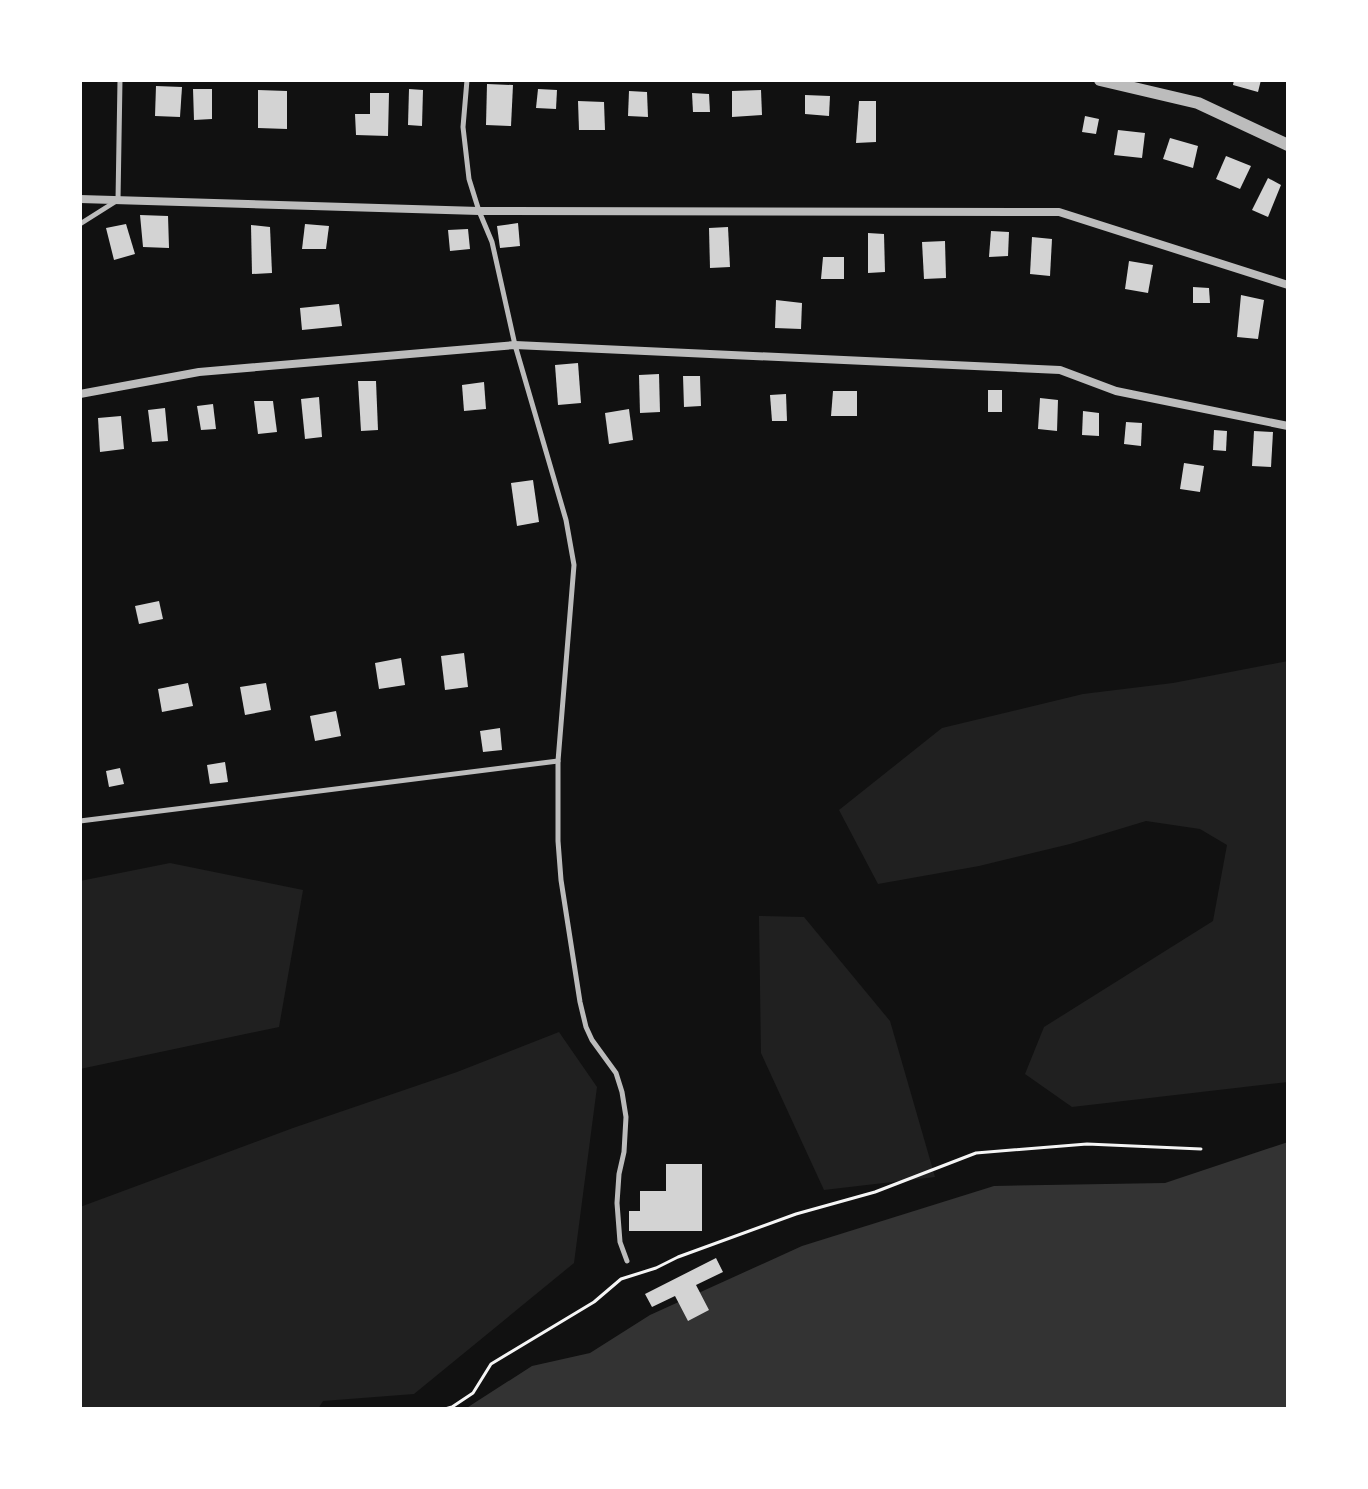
<svg xmlns="http://www.w3.org/2000/svg" width="1368" height="1489" font-family="Georgia,serif">
<rect width="100%" height="100%" fill="#111"/>
<!-- green -->
<g fill="#202020">
<path d="M 1288,661 L 1288,1082 L 1072,1107 L 1025,1074 L 1044,1027 L 1213,921 L 1227,845 L 1200,829 L 1146,821 L 1070,844 L 979,866 L 878,884 L 839,810 L 942,728 L 1083,694 L 1173,683 Z"/>
<path d="M 170,863 L 303,890 L 279,1027 L 80,1069 L 80,881 Z"/>
<path d="M 759,916 L 804,917 L 890,1021 L 935,1177 L 824,1190 L 761,1053 Z"/>
<path d="M 559,1032 L 597,1087 L 574,1263 L 414,1394 L 323,1401 L 318,1409 L 80,1409 L 80,1207 L 293,1128 L 457,1072 Z"/>
</g>
<!-- water -->
<path fill="#333" d="M 1288,1142 L 1288,1409 L 465,1409 L 532,1366 L 590,1353 L 650,1315 L 802,1246 L 994,1186 L 1165,1183 Z"/>
<!-- building -->
<g fill="#d3d3d3">
<path d="M 1234,80 L 1261,80 L 1258,92 L 1233,85 Z"/>
<path d="M 487,84 L 513,85 L 511,126 L 486,125 Z"/>
<path d="M 156,86 L 182,87 L 180,117 L 155,116 Z"/>
<path d="M 193,89 L 212,89 L 212,119 L 194,120 Z"/>
<path d="M 409,89 L 423,90 L 422,126 L 408,125 Z"/>
<path d="M 538,89 L 557,90 L 556,109 L 536,108 Z"/>
<path d="M 258,90 L 287,91 L 287,129 L 258,128 Z"/>
<path d="M 761,90 L 762,115 L 732,117 L 732,91 Z"/>
<path d="M 629,91 L 647,92 L 648,117 L 628,116 Z"/>
<path d="M 370,93 L 389,93 L 388,136 L 356,135 L 355,114 L 370,114 Z"/>
<path d="M 692,93 L 709,94 L 710,112 L 693,112 Z"/>
<path d="M 805,95 L 830,96 L 829,116 L 805,114 Z"/>
<path d="M 578,101 L 604,102 L 605,130 L 579,130 Z"/>
<path d="M 859,101 L 876,101 L 876,142 L 856,143 Z"/>
<path d="M 1085,116 L 1099,119 L 1096,134 L 1082,132 Z"/>
<path d="M 1118,130 L 1145,133 L 1142,158 L 1114,155 Z"/>
<path d="M 1170,138 L 1198,146 L 1193,168 L 1163,159 Z"/>
<path d="M 1226,156 L 1251,166 L 1240,189 L 1216,179 Z"/>
<path d="M 1268,178 L 1281,185 L 1268,217 L 1252,210 Z"/>
<path d="M 140,215 L 168,216 L 169,248 L 143,247 Z"/>
<path d="M 518,223 L 520,246 L 500,248 L 497,226 Z"/>
<path d="M 126,224 L 135,254 L 114,260 L 106,228 Z"/>
<path d="M 305,224 L 329,226 L 326,249 L 302,249 Z"/>
<path d="M 251,225 L 270,227 L 272,273 L 252,274 Z"/>
<path d="M 728,227 L 730,267 L 710,268 L 709,228 Z"/>
<path d="M 468,229 L 470,249 L 450,251 L 448,230 Z"/>
<path d="M 991,231 L 1009,232 L 1008,256 L 989,257 Z"/>
<path d="M 868,233 L 884,234 L 885,272 L 868,273 Z"/>
<path d="M 1032,237 L 1052,239 L 1050,276 L 1030,274 Z"/>
<path d="M 945,241 L 946,278 L 924,279 L 922,242 Z"/>
<path d="M 823,257 L 844,257 L 844,279 L 821,279 Z"/>
<path d="M 1129,261 L 1153,265 L 1148,293 L 1125,289 Z"/>
<path d="M 1193,287 L 1209,288 L 1210,303 L 1193,303 Z"/>
<path d="M 1241,295 L 1264,300 L 1258,339 L 1237,337 Z"/>
<path d="M 776,300 L 802,303 L 801,329 L 775,328 Z"/>
<path d="M 339,304 L 342,326 L 302,330 L 300,308 Z"/>
<path d="M 578,363 L 581,403 L 558,405 L 555,365 Z"/>
<path d="M 659,374 L 660,412 L 640,413 L 639,375 Z"/>
<path d="M 683,376 L 700,376 L 701,406 L 684,407 Z"/>
<path d="M 358,381 L 376,381 L 378,430 L 361,431 Z"/>
<path d="M 484,382 L 486,409 L 464,411 L 462,385 Z"/>
<rect x="988" y="390" width="14" height="22"/>
<path d="M 833,391 L 857,391 L 857,416 L 831,416 Z"/>
<path d="M 786,394 L 787,421 L 772,421 L 770,395 Z"/>
<path d="M 319,397 L 322,437 L 305,439 L 301,399 Z"/>
<path d="M 1040,398 L 1058,400 L 1057,431 L 1038,429 Z"/>
<path d="M 254,401 L 273,401 L 277,432 L 258,434 Z"/>
<path d="M 213,404 L 216,429 L 201,430 L 197,406 Z"/>
<path d="M 165,408 L 168,441 L 152,442 L 148,410 Z"/>
<path d="M 629,409 L 633,440 L 609,444 L 605,413 Z"/>
<path d="M 1083,411 L 1099,413 L 1099,436 L 1082,435 Z"/>
<path d="M 121,416 L 124,449 L 100,452 L 98,418 Z"/>
<path d="M 1126,422 L 1142,423 L 1141,446 L 1124,444 Z"/>
<path d="M 1214,430 L 1227,431 L 1226,451 L 1213,450 Z"/>
<path d="M 1254,431 L 1273,432 L 1271,467 L 1252,466 Z"/>
<path d="M 1184,463 L 1204,466 L 1200,492 L 1180,489 Z"/>
<path d="M 533,480 L 539,522 L 517,526 L 511,483 Z"/>
<path d="M 159,601 L 163,619 L 139,624 L 135,606 Z"/>
<path d="M 464,653 L 468,687 L 445,690 L 441,656 Z"/>
<path d="M 401,658 L 405,685 L 379,689 L 375,663 Z"/>
<path d="M 188,683 L 193,706 L 162,712 L 158,689 Z"/>
<path d="M 266,683 L 271,710 L 245,715 L 240,687 Z"/>
<path d="M 336,711 L 341,736 L 315,741 L 310,716 Z"/>
<path d="M 500,728 L 502,750 L 483,752 L 480,731 Z"/>
<path d="M 225,762 L 228,782 L 210,784 L 207,765 Z"/>
<path d="M 120,768 L 124,784 L 109,787 L 106,771 Z"/>
<path d="M 666,1164 L 702,1164 L 702,1231 L 629,1231 L 629,1211 L 640,1211 L 640,1191 L 666,1191 Z"/>
<path d="M 716,1258 L 723,1272 L 696,1285 L 709,1310 L 688,1321 L 675,1296 L 652,1307 L 645,1294 Z"/>
</g>
<g fill="none" stroke-linecap="round" stroke-linejoin="round">
<!-- path -->
<path stroke="#f5f5f5" stroke-width="3" d="M 445,1409 L 452,1407 L 473,1393 L 491,1364 L 594,1302 L 621,1279 L 656,1268 L 678,1257 L 796,1214 L 875,1192 L 976,1153 L 1087,1144 L 1201,1149"/>
<!-- service -->
<g stroke="#bcbcbc" stroke-width="5">
<path d="M 467,80 L 463,127 L 469,179 L 479,211 L 492,242 L 515,345 L 566,520 L 574,565 L 558,761 L 558,841 L 561,880 L 580,1002 L 586,1027 L 592,1040 L 616,1073 L 622,1092 L 626,1117 L 624,1152 L 619,1174 L 617,1203 L 620,1242 L 627,1261"/>
<path d="M 80,224 L 118,200 L 120,80"/>
<path d="M 80,821 L 558,761"/>
</g>
<!-- minor -->
<g stroke="#bcbcbc" stroke-width="8">
<path d="M 80,199 L 479,211 L 1059,212 L 1288,285"/>
<path d="M 80,394 L 199,372 L 515,345 L 1060,370 L 1116,391 L 1288,426"/>
</g>
<!-- tertiary -->
<path stroke="#bcbcbc" stroke-width="12" d="M 1100,80 L 1198,103 L 1288,145"/>
</g>
<!-- border -->
<rect width="1368" height="1489" fill="none" stroke="#ffffff" stroke-width="164"/>
</svg>
